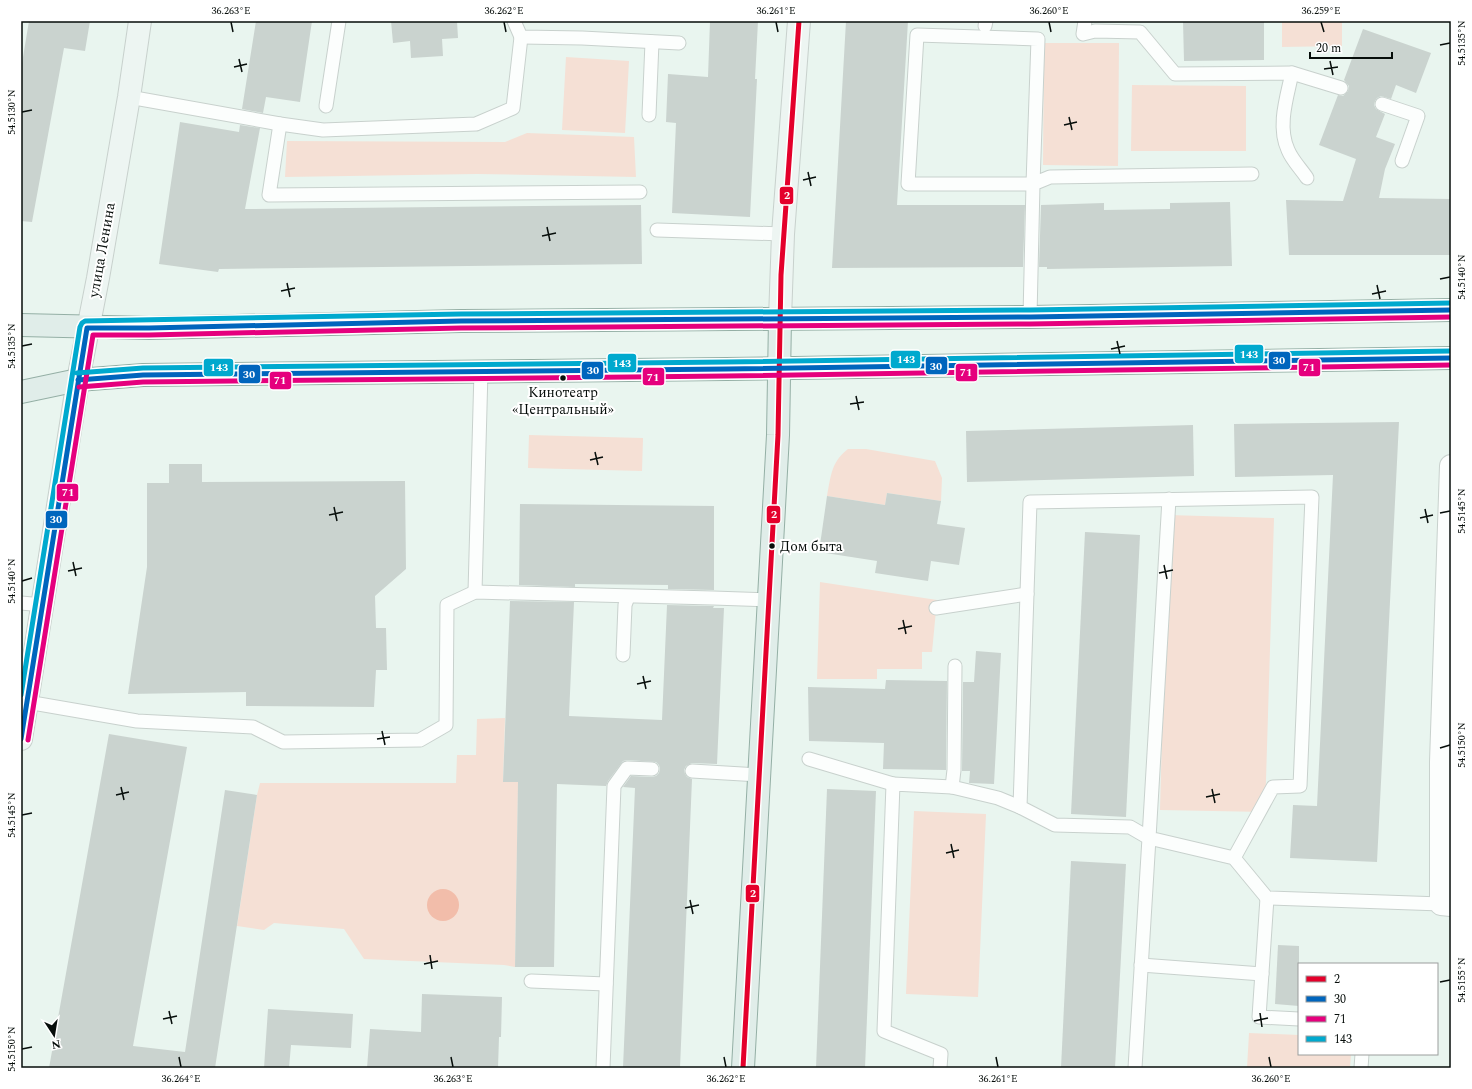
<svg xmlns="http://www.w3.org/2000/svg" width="1472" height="1089" font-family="Spectral,serif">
<rect width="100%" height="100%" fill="#e9f5ef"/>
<!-- green -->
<g fill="#f5e0d5">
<path d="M 1282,21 L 1342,21 L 1342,46 L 1282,47 Z"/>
<path d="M 1044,43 L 1119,43 L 1118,166 L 1043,165 Z"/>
<path d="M 566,57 L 629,61 L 625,133 L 562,130 Z"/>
<path d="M 1132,85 L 1246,86 L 1246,151 L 1131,151 Z"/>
<path d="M 527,133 L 634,137 L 636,177 L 477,174 L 285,177 L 287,141 L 505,142 Z"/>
<path d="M 529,435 L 643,438 L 642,471 L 528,468 Z"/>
<path d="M 848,449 L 866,449 L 935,461 L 942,478 L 941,501 L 887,493 L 885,505 L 827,496 C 831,476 831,462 848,449 Z"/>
<path d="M 1168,515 L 1274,518 L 1265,812 L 1160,810 Z"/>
<path d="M 820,582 L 937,600 L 932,652 L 922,652 L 922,669 L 877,669 L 877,679 L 817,679 Z"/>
<path d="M 505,718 L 503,782 L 518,782 L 518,788 L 515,967 L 504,965 L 364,959 L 344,929 L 274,923 L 264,930 L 237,926 L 257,795 L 260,783 L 456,783 L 457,755 L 476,755 L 477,719 Z"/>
<path d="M 914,811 L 986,814 L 978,997 L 906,994 Z"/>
<path d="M 1249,1033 L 1299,1035 L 1299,1054 L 1351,1054 L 1350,1068 L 1247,1068 Z"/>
</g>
<!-- water -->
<circle fill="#f2bdaa" cx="443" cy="905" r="16"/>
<!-- building -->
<g fill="#cad3cf">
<path d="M 29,21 L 90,21 L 85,51 L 64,48 L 32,222 L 21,221 L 21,69 Z"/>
<path d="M 256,21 L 312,21 L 300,102 L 266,97 L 263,113 L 242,109 Z"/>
<path d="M 391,21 L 457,21 L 458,38 L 442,39 L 443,56 L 411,58 L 410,41 L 393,43 Z"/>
<path d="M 710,21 L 758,21 L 755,79 L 757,79 L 750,217 L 672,213 L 676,123 L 666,122 L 668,74 L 708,77 Z"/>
<path d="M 846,21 L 908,21 L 897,205 L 1025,205 L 1023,267 L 832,268 Z"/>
<path d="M 1183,21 L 1264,21 L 1264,60 L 1184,61 Z"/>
<path d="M 1363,29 L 1431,53 L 1416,93 L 1396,85 L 1391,99 L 1381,96 L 1377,98 L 1375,101 L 1374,105 L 1376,109 L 1385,114 L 1376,137 L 1395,144 L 1385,169 L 1379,198 L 1451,199 L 1451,255 L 1289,255 L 1286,200 L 1343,201 L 1356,159 L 1319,145 L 1338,95 L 1343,96 L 1348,91 L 1349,86 L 1344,80 Z"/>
<path d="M 180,122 L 239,132 L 240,125 L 260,128 L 245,209 L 641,205 L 642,264 L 219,269 L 218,272 L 159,264 Z"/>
<path d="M 1230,202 L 1232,266 L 1047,269 L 1047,267 L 1039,267 L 1041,205 L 1104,203 L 1104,210 L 1170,209 L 1170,203 Z"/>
<path d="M 1399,422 L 1377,862 L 1290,858 L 1293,805 L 1317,806 L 1333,475 L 1235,477 L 1234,424 Z"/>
<path d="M 1193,425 L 1194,476 L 967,482 L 966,431 Z"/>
<path d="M 169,464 L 202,464 L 202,482 L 405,481 L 406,569 L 375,596 L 376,628 L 386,628 L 387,670 L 376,670 L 374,707 L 246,706 L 246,692 L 128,694 L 147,567 L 147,483 L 169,483 Z"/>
<path d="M 887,493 L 941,501 L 937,524 L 965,528 L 959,565 L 931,561 L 928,581 L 875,573 L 877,561 L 819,552 L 827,496 L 885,505 Z"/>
<path d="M 520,504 L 714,506 L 714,590 L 668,589 L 668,585 L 575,584 L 575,587 L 519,585 Z"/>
<path d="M 1085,532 L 1140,535 L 1126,817 L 1071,814 Z"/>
<path d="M 510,601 L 574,602 L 569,716 L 662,720 L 667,605 L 714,606 L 713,608 L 724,608 L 717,764 L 692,763 L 686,766 L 684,770 L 685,774 L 687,777 L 692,779 L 680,1068 L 623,1068 L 635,788 L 623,787 L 631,776 L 652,777 L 656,776 L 659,773 L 660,769 L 659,765 L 656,762 L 627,760 L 623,761 L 608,781 L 606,786 L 557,784 L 554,967 L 515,967 L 518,782 L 503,782 Z"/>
<path d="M 976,651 L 1001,653 L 994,784 L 969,783 L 970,771 L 962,771 L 963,682 L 974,682 Z"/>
<path d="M 886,680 L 947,681 L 946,770 L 883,769 L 884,743 L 809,741 L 808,687 L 885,689 Z"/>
<path d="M 109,734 L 187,747 L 133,1046 L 185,1052 L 225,790 L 257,795 L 215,1068 L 49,1068 Z"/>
<path d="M 827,789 L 876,791 L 865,1068 L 816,1068 Z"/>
<path d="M 1071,861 L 1126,864 L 1115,1068 L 1061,1068 Z"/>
<path d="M 1278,945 L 1299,946 L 1299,1006 L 1275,1004 Z"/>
<path d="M 422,994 L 502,997 L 501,1037 L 499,1037 L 498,1068 L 367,1068 L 370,1029 L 421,1032 Z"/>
<path d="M 268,1009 L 353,1014 L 351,1048 L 291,1045 L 289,1068 L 264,1068 Z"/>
</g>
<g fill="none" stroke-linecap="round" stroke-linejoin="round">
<defs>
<g id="service">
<path d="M 514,21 L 521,37 L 582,38 L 679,43"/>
<path d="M 1085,21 L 1083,34 L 1095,31 L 1140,32 L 1175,74 L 1292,73 L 1341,88"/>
<path d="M 985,26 L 986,21"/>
<path d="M 1292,73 C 1287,97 1277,126 1288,150 C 1292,160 1301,169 1307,178"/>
<path d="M 129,97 L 280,124 L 323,130 L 476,124 L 513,108 L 521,37"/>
<path d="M 1382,104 L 1418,116 L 1402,161"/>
<path d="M 326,106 L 339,21"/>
<path d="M 649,115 L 652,42"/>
<path d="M 280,124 L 269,195 L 640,192"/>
<path d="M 657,230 L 783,234"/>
<path d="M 1030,317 L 1033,184 L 1038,39 L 917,35 L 908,184 L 1033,184 L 1050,177 L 1252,174"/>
<path d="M 1169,499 L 1149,838 L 1234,858 L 1267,898 L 1441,904"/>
<path d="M 475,592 L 481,371"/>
<path d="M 21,603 L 43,605"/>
<path d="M 936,608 L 1027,594"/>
<path d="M 623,655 L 625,605 L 628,597"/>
<path d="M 27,702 L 137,721 L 253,727 L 283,742 L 420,740 L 446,725 L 447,605 L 475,592 L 713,598 L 768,600"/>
<path d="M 809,759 L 893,784"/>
<path d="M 692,771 L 759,775"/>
<path d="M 952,787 L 954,770 L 955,666"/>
<path d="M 1267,898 L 1259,1017 L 1299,1019"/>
<path d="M 1141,965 L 1262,974"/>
<path d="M 531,981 L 606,984"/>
<path d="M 603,1068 L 614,786 L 627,768 L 652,769"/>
<path d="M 940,1068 L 941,1054 L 884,1031 L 893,784 L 952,787 L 998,798 L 1020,807"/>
<path d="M 1135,1068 L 1149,838 L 1130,827 L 1055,825 L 1020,807 L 1030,502 L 1312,497 L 1300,786 L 1273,787 L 1234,858"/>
<path d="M 1361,1068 L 1362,1054"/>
</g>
<path id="minor" d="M 1451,466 L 1441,762 L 1441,904 L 1451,905"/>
<g id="secondary">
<path d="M 780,319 L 783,234 L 799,21"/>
<path d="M 21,739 L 78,380 L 98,278 L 129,97 L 140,21"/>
</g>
<g id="primary">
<path d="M 21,325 L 149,328 L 461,321 L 1030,317 L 1451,310"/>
<path d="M 21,392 L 78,380 L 143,375 L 726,369 L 1451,358"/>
<path d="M 743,1068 L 778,435 L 780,319"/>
</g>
</defs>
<!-- service casing -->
<use href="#service" stroke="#c8d1cd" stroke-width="15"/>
<!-- minor casing -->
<use href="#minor" stroke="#c8d1cd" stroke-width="24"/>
<!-- secondary casing -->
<use href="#secondary" stroke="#c8d1cd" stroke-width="24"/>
<!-- primary casing -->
<use href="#primary" stroke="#94afa5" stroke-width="24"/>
<!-- service -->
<use href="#service" stroke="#fcfefd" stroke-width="13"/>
<!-- minor -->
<use href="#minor" stroke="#fcfefd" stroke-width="22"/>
<!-- secondary -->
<use href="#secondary" stroke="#edf5f2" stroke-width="22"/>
<!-- primary -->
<use href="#primary" stroke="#e0ede9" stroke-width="22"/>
<defs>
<path id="bus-1" d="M 743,1068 L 778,435 L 781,275 L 799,21"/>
<g id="bus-2">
<path d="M 78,380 L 143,375 L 726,369 L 1451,358"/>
<path d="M 21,739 L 87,328 L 149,328 L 461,321 L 1030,317 L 1451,310"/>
</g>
<g id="bus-3">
<path d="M 79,387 L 143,382 L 726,376 L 1451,365"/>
<path d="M 28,740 L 93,335 L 149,335 L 461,328 L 1030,324 L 1451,317"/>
</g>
<g id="bus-4">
<path d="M 77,373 L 143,368 L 726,362 L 1451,351"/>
<path d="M 21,695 L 80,327 L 82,323 L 85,321 L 461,314 L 1030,310 L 1451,303"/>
</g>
</defs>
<!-- bus-1 casing -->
<use href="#bus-1" stroke="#fff" stroke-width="8"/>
<!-- bus-2 casing -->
<use href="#bus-2" stroke="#fff" stroke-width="8"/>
<!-- bus-3 casing -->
<use href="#bus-3" stroke="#fff" stroke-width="8"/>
<!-- bus-4 casing -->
<use href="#bus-4" stroke="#fff" stroke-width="8"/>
<!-- bus-1 -->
<use href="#bus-1" stroke="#e4002b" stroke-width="5"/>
<!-- bus-2 -->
<use href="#bus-2" stroke="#0065bd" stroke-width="5"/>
<!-- bus-3 -->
<use href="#bus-3" stroke="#e5007d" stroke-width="5"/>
<!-- bus-4 -->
<use href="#bus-4" stroke="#00a9ce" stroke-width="5"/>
</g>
<!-- ticks -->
<path fill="none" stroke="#060d0a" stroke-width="1.5" d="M 231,22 L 233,32M 504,22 L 506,32M 776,22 L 778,32M 1049,22 L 1051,32M 1321,22 L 1324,32M 1440,45 L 1450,43M 239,59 L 242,72M 1330,61 L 1333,75M 234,67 L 247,64M 1324,69 L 1338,67M 22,112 L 32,110M 1069,117 L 1072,130M 1064,125 L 1077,122M 808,172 L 811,186M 803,180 L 816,177M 547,227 L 550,241M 542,236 L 556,233M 1440,279 L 1450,277M 287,283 L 290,297M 1377,285 L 1380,299M 281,291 L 295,288M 1372,294 L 1386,291M 1117,341 L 1120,354M 22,346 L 32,344M 1111,349 L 1125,346M 856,396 L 859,410M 850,404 L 864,402M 595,452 L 598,465M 590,460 L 603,457M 334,507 L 337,521M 1425,509 L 1428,523M 1440,513 L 1450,511M 329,515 L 343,512M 1420,518 L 1433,515M 73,562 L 76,576M 1164,565 L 1167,579M 68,571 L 82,568M 1159,573 L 1173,570M 22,581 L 32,578M 903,620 L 906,634M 898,629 L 912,626M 643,676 L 646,689M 637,684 L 651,681M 382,731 L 385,745M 377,739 L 390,737M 1440,748 L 1450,745M 121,787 L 124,800M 1212,789 L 1215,803M 116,795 L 129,792M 1206,797 L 1220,794M 22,815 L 32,813M 951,844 L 954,858M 946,853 L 959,850M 690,900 L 693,914M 685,908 L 699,905M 430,955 L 432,969M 424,964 L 438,961M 1440,982 L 1450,980M 169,1011 L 172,1024M 1260,1013 L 1262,1027M 163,1019 L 177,1016M 1254,1021 L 1268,1018M 22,1049 L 32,1047M 179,1057 L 181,1067M 451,1057 L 453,1067M 724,1057 L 726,1067M 996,1057 L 998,1067M 1269,1057 L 1271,1067"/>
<!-- markers -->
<g fill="#060d0a" stroke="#fff" stroke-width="1.5">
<circle cx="563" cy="378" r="3.5"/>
<circle cx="772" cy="546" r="3.5"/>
</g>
<g text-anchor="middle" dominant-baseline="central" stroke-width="4" stroke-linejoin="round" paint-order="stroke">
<!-- bus labels -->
<g font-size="14" fill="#060d0a" stroke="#fff">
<text x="563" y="392">Кинотеатр<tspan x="563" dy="17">«Центральный»</tspan></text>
<text x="780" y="546" text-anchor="start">Дом быта</text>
</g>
<!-- street labels -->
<g font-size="15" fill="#060d0a" stroke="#fff">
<text transform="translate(102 250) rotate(-80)">улица Ленина</text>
</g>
</g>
<g stroke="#fff" stroke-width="1.5">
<rect x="779" y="186" width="15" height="19" rx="4" fill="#e4002b"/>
<rect x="1234" y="344" width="30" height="20" rx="4" fill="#00a9ce"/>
<rect x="890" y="350" width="31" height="19" rx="4" fill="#00a9ce"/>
<rect x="1268" y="351" width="23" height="19" rx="4" fill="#0065bd"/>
<rect x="607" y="353" width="30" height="20" rx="4" fill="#00a9ce"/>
<rect x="925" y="356" width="23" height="19" rx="4" fill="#0065bd"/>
<rect x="1298" y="358" width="23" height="19" rx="4" fill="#e5007d"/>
<rect x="203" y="358" width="31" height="19" rx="4" fill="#00a9ce"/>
<rect x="581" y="361" width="23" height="19" rx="4" fill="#0065bd"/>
<rect x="955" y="363" width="23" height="19" rx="4" fill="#e5007d"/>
<rect x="238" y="364" width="23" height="20" rx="4" fill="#0065bd"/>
<rect x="642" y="367" width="23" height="19" rx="4" fill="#e5007d"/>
<rect x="269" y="371" width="23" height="19" rx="4" fill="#e5007d"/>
<rect x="56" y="483" width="23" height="19" rx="4" fill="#e5007d"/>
<rect x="766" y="505" width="15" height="19" rx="4" fill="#e4002b"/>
<rect x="45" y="510" width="23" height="19" rx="4" fill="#0065bd"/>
<rect x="745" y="884" width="15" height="19" rx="4" fill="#e4002b"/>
</g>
<g font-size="11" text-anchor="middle" font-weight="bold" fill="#fff">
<text x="787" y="199">2</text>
<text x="1249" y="358">143</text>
<text x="906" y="363">143</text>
<text x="1279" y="364">30</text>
<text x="622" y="367">143</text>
<text x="936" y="370">30</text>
<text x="1309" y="371">71</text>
<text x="219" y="371">143</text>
<text x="593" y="374">30</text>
<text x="966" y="376">71</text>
<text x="249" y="378">30</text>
<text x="653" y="381">71</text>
<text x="280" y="384">71</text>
<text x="68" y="496">71</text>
<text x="774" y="518">2</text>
<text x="56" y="523">30</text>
<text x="753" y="897">2</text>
</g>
<!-- border -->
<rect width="1472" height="1089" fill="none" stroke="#ffffff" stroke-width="44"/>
<!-- legend -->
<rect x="1298" y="963" width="140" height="92" fill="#ffffff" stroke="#9b9e9d"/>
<rect x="1306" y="976" width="20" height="6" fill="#e4002b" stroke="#9b9e9d"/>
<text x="1334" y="983" font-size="12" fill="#060d0a">2</text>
<rect x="1306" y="996" width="20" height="6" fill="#0065bd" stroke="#9b9e9d"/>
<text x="1334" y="1003" font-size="12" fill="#060d0a">30</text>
<rect x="1306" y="1016" width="20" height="6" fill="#e5007d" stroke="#9b9e9d"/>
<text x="1334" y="1023" font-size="12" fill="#060d0a">71</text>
<rect x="1306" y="1036" width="20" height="6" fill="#00a9ce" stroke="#9b9e9d"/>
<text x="1334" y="1043" font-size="12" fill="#060d0a">143</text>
<!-- north arrow -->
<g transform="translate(54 1035) rotate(168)" stroke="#ffffff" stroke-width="3" paint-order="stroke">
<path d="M0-3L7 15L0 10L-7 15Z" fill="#060d0a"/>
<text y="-6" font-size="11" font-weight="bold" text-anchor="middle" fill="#060d0a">N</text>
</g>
<!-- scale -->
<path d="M1310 52v6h82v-6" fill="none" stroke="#060d0a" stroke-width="2"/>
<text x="1316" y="52" font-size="12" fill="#060d0a" stroke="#ffffff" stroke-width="3" paint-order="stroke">20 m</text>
<rect x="22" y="22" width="1428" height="1045" fill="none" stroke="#060d0a" stroke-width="1.5"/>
<g font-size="10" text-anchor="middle" fill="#060d0a">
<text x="231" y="14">36.263°E</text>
<text x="504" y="14">36.262°E</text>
<text x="776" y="14">36.261°E</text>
<text x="1049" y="14">36.260°E</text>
<text x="1321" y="14">36.259°E</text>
<text transform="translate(1461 43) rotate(-90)" y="4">54.5135°N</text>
<text transform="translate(11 112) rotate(-90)" y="4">54.5130°N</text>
<text transform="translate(1461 277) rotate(-90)" y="4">54.5140°N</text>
<text transform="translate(11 346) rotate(-90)" y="4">54.5135°N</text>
<text transform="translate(1461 511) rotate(-90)" y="4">54.5145°N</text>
<text transform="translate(11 581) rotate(-90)" y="4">54.5140°N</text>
<text transform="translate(1461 745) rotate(-90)" y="4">54.5150°N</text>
<text transform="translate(11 815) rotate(-90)" y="4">54.5145°N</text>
<text transform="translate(1461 980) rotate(-90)" y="4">54.5155°N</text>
<text transform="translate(11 1049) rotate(-90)" y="4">54.5150°N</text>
<text x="181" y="1082">36.264°E</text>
<text x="453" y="1082">36.263°E</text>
<text x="726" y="1082">36.262°E</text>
<text x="998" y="1082">36.261°E</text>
<text x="1271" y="1082">36.260°E</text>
</g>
</svg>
